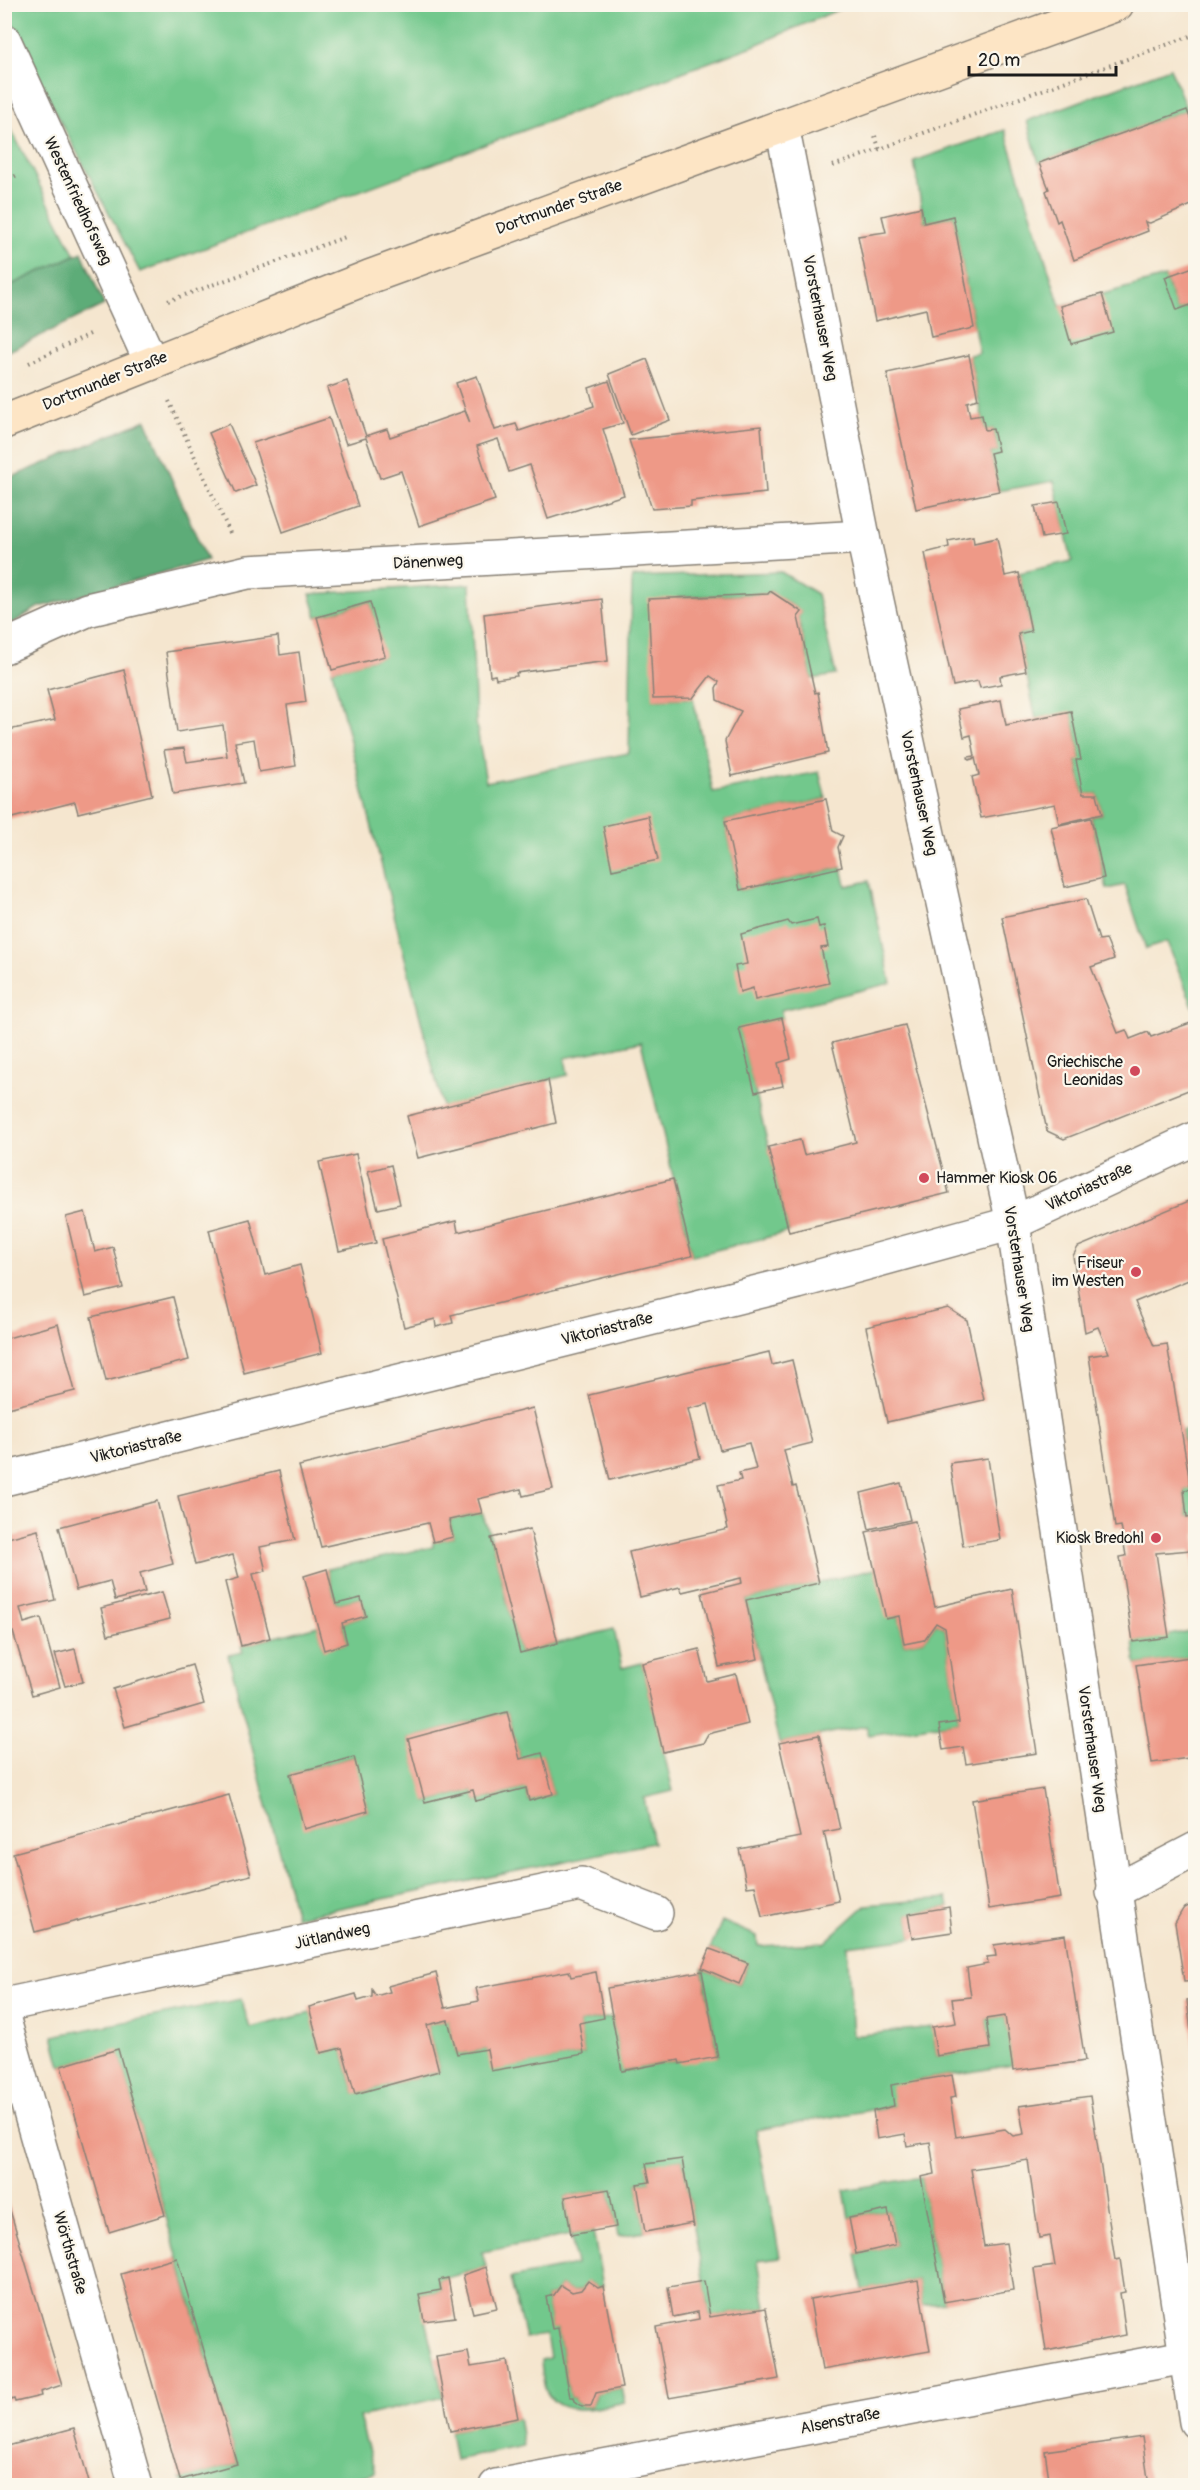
<svg xmlns="http://www.w3.org/2000/svg" width="1200" height="2490" font-family="Pangolin,sans-serif">
<rect width="100%" height="100%" fill="#fbf7ec"/>
<filter id="ink" filterUnits="userSpaceOnUse"><feTurbulence type="fractalNoise" baseFrequency=".0167" numOctaves="2"/><feDisplacementMap in="SourceGraphic" scale="12" xChannelSelector="R" yChannelSelector="G"/><feConvolveMatrix kernelMatrix="1 2 1 2 8 2 1 2 1" color-interpolation-filters="sRGB"/></filter>
<filter id="wash" filterUnits="userSpaceOnUse"><feTurbulence type="fractalNoise" baseFrequency=".008" numOctaves="4" result="noise"/><feDisplacementMap in="SourceGraphic" scale="24" xChannelSelector="R" yChannelSelector="G"/><feGaussianBlur stdDeviation="1.35" result="paint"/><feColorMatrix in="noise" values="0 0 0 0 0 0 0 0 0 0 0 0 0 0 0 0 0 1.4 0 .05"/><feComposite in="paint" operator="in"/></filter>
<g filter="url(#wash)">
<rect width="100%" height="100%" fill="#f5e6cf"/>
<!-- green -->
<g fill="#72c88c" stroke="#477254" stroke-width="1.5" fill-rule="evenodd">
<path d="M 4,5 L 849,5 L 753,46 L 140,272 L 5,16 Z"/>
<path d="M 1170,68 L 1187,110 L 1039,163 L 1027,121 Z"/>
<path d="M 4,115 L 75,255 L 5,288 L 4,288 Z"/>
<path d="M 1005,130 L 1060,306 L 1165,277 L 1177,310 L 1195,303 L 1195,1011 L 1167,942 L 1146,949 L 1125,885 L 1107,889 L 1091,817 L 1102,814 L 1097,794 L 1083,794 L 1076,760 L 1081,759 L 1071,712 L 1036,719 L 1018,634 L 1031,631 L 1019,573 L 1072,561 L 1054,481 L 999,491 L 990,453 L 998,451 L 993,429 L 985,430 L 969,355 L 979,353 L 953,216 L 924,223 L 914,161 Z"/>
<path d="M 781,572 L 817,594 L 836,675 L 812,679 L 798,617 L 802,612 L 770,591 L 768,594 L 678,597 L 653,699 L 693,698 L 713,792 L 819,772 L 826,799 L 725,821 L 740,890 L 842,867 L 846,886 L 869,881 L 891,983 L 781,1010 L 782,1018 L 740,1029 L 789,1232 L 692,1256 L 641,1042 L 565,1058 L 568,1075 L 443,1108 L 332,670 L 384,656 L 370,602 L 317,617 L 310,594 L 470,584 L 476,722 L 486,782 L 629,753 L 632,577 Z"/>
<path d="M 1195,1430 L 1195,1516 L 1187,1516 L 1184,1490 L 1191,1488 L 1182,1431 Z"/>
<path d="M 482,1513 L 491,1538 L 520,1653 L 614,1629 L 622,1668 L 642,1663 L 673,1791 L 644,1798 L 653,1843 L 296,1917 L 228,1655 L 243,1652 L 241,1646 L 318,1626 L 324,1649 L 347,1643 L 342,1623 L 366,1616 L 361,1598 L 336,1604 L 327,1569 L 433,1547 L 433,1542 L 453,1537 L 449,1520 ZM 507,1712 L 520,1759 L 542,1754 L 553,1794 L 529,1801 L 526,1788 L 476,1801 L 473,1790 L 426,1802 L 408,1739 ZM 353,1757 L 368,1811 L 305,1828 L 290,1774 Z"/>
<path d="M 875,1569 L 887,1618 L 899,1616 L 904,1644 L 924,1640 L 936,1623 L 945,1628 L 959,1722 L 869,1735 L 866,1726 L 779,1743 L 746,1600 Z"/>
<path d="M 1195,1630 L 1195,1656 L 1136,1665 L 1133,1642 Z"/>
<path d="M 947,1898 L 949,1907 L 908,1914 L 912,1938 L 847,1946 L 853,2036 L 932,2027 L 937,2056 L 990,2048 L 986,2019 L 1005,2016 L 1013,2065 L 915,2081 L 894,2106 L 756,2130 L 780,2257 L 758,2260 L 766,2308 L 710,2317 L 682,2159 L 647,2165 L 650,2182 L 637,2184 L 645,2232 L 618,2236 L 609,2189 L 565,2197 L 571,2235 L 593,2231 L 603,2286 L 598,2288 L 588,2281 L 581,2290 L 572,2292 L 561,2285 L 554,2295 L 546,2297 L 552,2328 L 558,2328 L 570,2397 L 574,2397 L 575,2401 L 582,2406 L 591,2406 L 596,2397 L 596,2393 L 622,2388 L 625,2402 C 601,2407 557,2421 545,2388 C 542,2380 542,2368 541,2360 L 550,2358 L 546,2335 L 525,2338 L 510,2278 L 576,2265 L 571,2235 L 482,2252 L 486,2267 L 439,2280 L 441,2290 L 419,2294 L 443,2397 L 359,2417 L 375,2473 L 327,2485 L 185,2486 L 180,2480 L 237,2464 L 118,2050 L 61,2066 L 53,2036 L 241,1999 L 250,2028 L 311,2013 L 321,2053 L 342,2048 L 355,2094 L 439,2071 L 427,2025 L 448,2020 L 457,2054 L 487,2049 L 492,2070 L 584,2054 L 579,2023 L 612,2017 L 623,2071 L 679,2060 L 718,2056 L 702,1968 L 739,1984 L 748,1964 L 710,1949 L 722,1921 L 757,1936 L 758,1946 L 824,1943 L 866,1905 Z"/>
<path d="M 921,2177 L 944,2302 L 922,2305 L 918,2280 L 863,2290 L 856,2254 L 895,2245 L 888,2210 L 849,2218 L 844,2190 Z"/>
<path d="M 518,2418 L 523,2446 L 455,2460 L 450,2431 Z"/>
</g>
<!-- forest -->
<g fill="#5dac78" stroke="#3c644a" stroke-width="1.5">
<path d="M 82,252 L 104,305 L 5,353 L 5,288 Z"/>
<path d="M 146,420 L 207,560 L 37,608 L 5,628 L 5,480 Z"/>
</g>
<g id="blocks">
<!-- building -->
<g fill="#ee9987">
<path d="M 1187,110 L 1196,133 L 1196,203 L 1150,223 L 1145,222 L 1148,231 L 1074,260 L 1060,220 L 1057,222 L 1051,205 L 1046,191 L 1049,189 L 1039,163 Z"/>
<path d="M 921,207 L 924,223 L 953,216 L 974,328 L 931,337 L 926,309 L 875,321 L 858,236 L 886,232 L 882,216 Z"/>
<path d="M 1196,266 L 1196,303 L 1177,310 L 1165,277 Z"/>
<path d="M 1102,294 L 1113,332 L 1071,344 L 1060,306 Z"/>
<path d="M 969,355 L 978,399 L 967,402 L 970,417 L 982,415 L 985,430 L 993,429 L 998,451 L 990,453 L 999,491 L 916,509 L 887,373 Z"/>
<path d="M 647,359 L 670,420 L 631,435 L 609,374 Z"/>
<path d="M 477,376 L 495,430 L 516,424 L 519,431 L 594,406 L 589,388 L 609,381 L 623,423 L 603,429 L 624,495 L 548,519 L 530,465 L 509,472 L 498,439 L 477,446 L 495,500 L 419,526 L 401,471 L 380,478 L 366,438 L 346,444 L 327,388 L 347,381 L 366,436 L 387,429 L 390,437 L 465,411 L 470,423 L 456,383 Z"/>
<path d="M 329,418 L 358,506 L 283,532 L 253,443 Z"/>
<path d="M 229,424 L 256,485 L 236,493 L 209,433 Z"/>
<path d="M 761,426 L 766,493 L 691,501 L 691,506 L 652,509 L 629,440 Z"/>
<path d="M 1059,502 L 1066,534 L 1042,538 L 1035,506 Z"/>
<path d="M 973,536 L 974,543 L 997,538 L 1005,576 L 1019,573 L 1031,631 L 1018,634 L 1026,671 L 1000,676 L 1001,684 L 980,688 L 978,681 L 953,686 L 925,553 L 949,547 L 948,541 Z"/>
<path d="M 770,591 L 802,612 L 798,617 L 815,693 L 818,692 L 828,753 L 732,776 L 725,741 L 741,711 L 717,700 L 716,688 L 719,682 L 710,676 L 693,698 L 653,699 L 648,599 L 768,594 Z"/>
<path d="M 602,599 L 608,661 L 516,673 L 517,676 L 496,679 L 495,675 L 490,676 L 484,614 Z"/>
<path d="M 370,602 L 385,656 L 332,670 L 317,617 Z"/>
<path d="M 278,636 L 280,655 L 299,652 L 306,702 L 287,705 L 296,766 L 259,772 L 254,739 L 235,742 L 244,783 L 173,794 L 164,750 L 184,748 L 187,762 L 227,756 L 223,725 L 177,732 L 166,652 Z"/>
<path d="M 124,670 L 152,795 L 78,813 L 75,802 L 4,820 L 4,731 L 55,720 L 47,690 Z"/>
<path d="M 1001,700 L 1006,725 L 1071,711 L 1081,760 L 1076,760 L 1083,794 L 1097,794 L 1102,814 L 1059,824 L 1055,804 L 981,818 L 972,777 L 979,775 L 975,758 L 969,760 L 968,757 L 975,756 L 971,735 L 964,737 L 958,709 Z"/>
<path d="M 826,799 L 833,831 L 843,836 L 838,847 L 842,867 L 740,890 L 725,821 Z"/>
<path d="M 648,816 L 658,860 L 612,870 L 603,826 Z"/>
<path d="M 1091,818 L 1104,878 L 1065,887 L 1051,827 Z"/>
<path d="M 1086,899 L 1099,940 L 1106,939 L 1114,959 L 1091,967 L 1118,1033 L 1126,1030 L 1130,1039 L 1148,1032 L 1151,1037 L 1196,1021 L 1196,1087 L 1064,1139 L 1047,1131 L 1002,917 Z"/>
<path d="M 817,919 L 819,927 L 824,926 L 828,947 L 821,948 L 829,983 L 755,1000 L 753,988 L 740,992 L 735,966 L 747,964 L 741,934 L 788,921 L 791,925 Z"/>
<path d="M 782,1018 L 791,1059 L 778,1063 L 783,1086 L 755,1092 L 739,1028 Z"/>
<path d="M 905,1025 L 949,1193 L 789,1232 L 768,1147 L 800,1140 L 804,1155 L 856,1142 L 832,1043 Z"/>
<path d="M 548,1080 L 556,1123 L 418,1158 L 407,1116 Z"/>
<path d="M 356,1154 L 376,1243 L 339,1251 L 319,1162 Z"/>
<path d="M 391,1165 L 400,1204 L 378,1209 L 368,1171 Z"/>
<path d="M 673,1179 L 692,1256 L 451,1315 L 453,1323 L 436,1327 L 435,1319 L 404,1327 L 382,1239 L 456,1221 L 458,1232 Z"/>
<path d="M 1196,1198 L 1196,1277 L 1135,1302 L 1154,1346 L 1167,1344 L 1191,1489 L 1184,1490 L 1187,1517 L 1196,1516 L 1196,1580 L 1191,1550 L 1156,1553 L 1169,1637 L 1133,1642 L 1120,1557 L 1126,1556 L 1121,1526 L 1115,1527 L 1089,1356 L 1109,1353 L 1098,1327 L 1085,1332 L 1073,1256 L 1078,1247 Z"/>
<path d="M 85,1212 L 95,1252 L 113,1247 L 123,1288 L 85,1297 L 66,1217 Z"/>
<path d="M 250,1219 L 265,1275 L 300,1265 L 322,1353 L 244,1373 L 209,1230 Z"/>
<path d="M 173,1297 L 189,1360 L 106,1381 L 91,1317 Z"/>
<path d="M 948,1308 L 967,1320 L 984,1400 L 887,1422 L 866,1327 Z"/>
<path d="M 58,1324 L 75,1391 L 4,1409 L 4,1339 Z"/>
<path d="M 769,1352 L 772,1365 L 792,1360 L 812,1443 L 784,1450 L 793,1487 L 796,1486 L 802,1509 L 819,1583 L 746,1600 L 758,1659 L 719,1667 L 702,1593 L 742,1583 L 741,1578 L 682,1592 L 680,1587 L 640,1597 L 629,1552 L 728,1529 L 718,1485 L 741,1480 L 739,1473 L 756,1469 L 749,1443 L 720,1450 L 708,1404 L 688,1409 L 700,1458 L 610,1480 L 589,1395 Z"/>
<path d="M 533,1408 L 553,1489 L 523,1496 L 521,1489 L 478,1499 L 482,1513 L 449,1520 L 453,1537 L 433,1542 L 428,1523 L 321,1547 L 299,1466 Z"/>
<path d="M 988,1458 L 1000,1540 L 963,1546 L 950,1463 Z"/>
<path d="M 279,1471 L 295,1540 L 260,1547 L 266,1571 L 253,1574 L 270,1638 L 241,1646 L 225,1582 L 239,1578 L 233,1555 L 195,1565 L 178,1496 Z"/>
<path d="M 901,1483 L 910,1520 L 869,1529 L 861,1493 Z"/>
<path d="M 157,1501 L 173,1564 L 140,1573 L 145,1592 L 131,1596 L 115,1600 L 110,1581 L 76,1590 L 59,1527 Z"/>
<path d="M 915,1521 L 935,1607 L 1012,1589 L 1037,1753 L 966,1764 L 963,1747 L 943,1750 L 939,1725 L 959,1722 L 945,1628 L 936,1623 L 924,1640 L 904,1644 L 899,1616 L 886,1619 L 866,1532 Z"/>
<path d="M 530,1529 L 558,1643 L 520,1653 L 491,1538 Z"/>
<path d="M 38,1530 L 55,1600 L 20,1608 L 24,1623 L 41,1618 L 60,1687 L 32,1695 L 13,1632 L 4,1634 L 4,1539 Z"/>
<path d="M 327,1569 L 336,1604 L 361,1598 L 366,1616 L 342,1623 L 347,1643 L 324,1650 L 304,1576 Z"/>
<path d="M 162,1592 L 170,1619 L 108,1635 L 101,1608 Z"/>
<path d="M 75,1649 L 83,1682 L 65,1686 L 55,1654 Z"/>
<path d="M 699,1649 L 707,1681 L 736,1674 L 748,1724 L 708,1734 L 703,1743 L 663,1752 L 642,1663 Z"/>
<path d="M 1196,1656 L 1196,1757 L 1152,1763 L 1136,1665 Z"/>
<path d="M 192,1665 L 204,1704 L 125,1727 L 113,1689 Z"/>
<path d="M 507,1712 L 520,1759 L 542,1753 L 553,1794 L 529,1801 L 526,1788 L 476,1801 L 473,1790 L 425,1802 L 408,1739 Z"/>
<path d="M 819,1735 L 840,1829 L 824,1832 L 839,1901 L 762,1917 L 755,1886 L 747,1887 L 739,1849 L 800,1837 L 779,1743 Z"/>
<path d="M 354,1757 L 368,1811 L 304,1829 L 290,1774 Z"/>
<path d="M 1043,1789 L 1060,1898 L 989,1909 L 972,1800 Z"/>
<path d="M 229,1795 L 251,1875 L 35,1932 L 13,1853 Z"/>
<path d="M 1196,1902 L 1196,1980 L 1184,1981 L 1175,1923 L 1183,1909 Z"/>
<path d="M 949,1907 L 952,1932 L 912,1938 L 908,1914 Z"/>
<path d="M 1065,1935 L 1085,2061 L 1013,2071 L 1005,2016 L 986,2019 L 990,2048 L 937,2056 L 932,2027 L 956,2023 L 952,1999 L 971,1997 L 967,1968 L 988,1964 L 987,1957 L 996,1956 L 994,1945 Z"/>
<path d="M 710,1949 L 748,1963 L 739,1984 L 702,1968 Z"/>
<path d="M 569,1971 L 571,1977 L 596,1972 L 604,2018 L 579,2023 L 584,2054 L 491,2071 L 487,2049 L 457,2054 L 448,2020 L 427,2025 L 439,2071 L 355,2094 L 342,2048 L 321,2053 L 309,2007 L 356,1994 L 358,2001 L 372,1997 L 372,1990 L 376,1996 L 390,1992 L 388,1986 L 436,1973 L 445,2008 L 479,2001 L 476,1988 Z"/>
<path d="M 702,1971 L 718,2057 L 680,2064 L 679,2060 L 622,2071 L 607,1988 Z"/>
<path d="M 1196,1999 L 1196,2054 L 1194,2054 L 1187,2000 Z"/>
<path d="M 118,2049 L 165,2215 L 109,2232 L 61,2066 Z"/>
<path d="M 952,2075 L 956,2097 L 950,2098 L 956,2137 L 1005,2129 L 1013,2136 L 1024,2134 L 1019,2106 L 1090,2096 L 1115,2260 L 1120,2259 L 1125,2292 L 1120,2293 L 1126,2335 L 1046,2351 L 1034,2269 L 1055,2266 L 1050,2236 L 1039,2238 L 1028,2160 L 971,2169 L 984,2246 L 1006,2243 L 1013,2290 L 944,2302 L 921,2177 L 935,2174 L 930,2142 L 907,2146 L 905,2134 L 877,2139 L 873,2111 L 894,2106 L 891,2085 Z"/>
<path d="M 682,2159 L 694,2227 L 692,2223 L 645,2232 L 637,2184 L 650,2182 L 646,2164 Z"/>
<path d="M 609,2189 L 616,2227 L 571,2235 L 565,2197 Z"/>
<path d="M 4,2190 L 62,2385 L 40,2392 L 41,2396 L 15,2402 L 14,2399 L 4,2402 Z"/>
<path d="M 888,2210 L 895,2245 L 856,2254 L 849,2218 Z"/>
<path d="M 177,2258 L 237,2464 L 180,2480 L 121,2274 Z"/>
<path d="M 486,2267 L 497,2308 L 473,2313 L 463,2275 Z"/>
<path d="M 448,2278 L 455,2317 L 424,2321 L 419,2294 L 441,2290 L 439,2280 Z"/>
<path d="M 918,2280 L 930,2351 L 822,2370 L 810,2299 Z"/>
<path d="M 588,2281 L 598,2288 L 603,2286 L 622,2388 L 596,2393 L 591,2406 L 582,2406 L 575,2401 L 574,2397 L 570,2397 L 558,2328 L 552,2329 L 546,2297 L 554,2295 L 561,2285 L 572,2292 L 581,2290 Z"/>
<path d="M 704,2281 L 710,2317 L 766,2308 L 779,2379 L 669,2398 L 656,2327 L 699,2319 L 698,2312 L 673,2317 L 668,2287 Z"/>
<path d="M 468,2352 L 471,2367 L 507,2361 L 518,2418 L 450,2431 L 436,2357 Z"/>
<path d="M 74,2428 L 90,2486 L 4,2486 L 4,2447 Z"/>
<path d="M 1142,2437 L 1149,2486 L 1050,2486 L 1045,2451 Z"/>
</g>
</g>
</g>
<g filter="url(#ink)">
<use href="#blocks" fill-opacity="0" stroke="#888176" stroke-width="1.5"/>
<g fill="none" stroke-linecap="round" stroke-linejoin="round">
<defs>
<g id="minor">
<path d="M 4,40 L 151,362"/>
<path d="M 782,126 L 863,537 L 1013,1223 L 1196,2422"/>
<path d="M 4,647 L 87,610 L 248,572 L 863,537"/>
<path d="M 4,1479 L 798,1282 L 1013,1223 L 1196,1138"/>
<path d="M 1113,1892 L 1196,1849"/>
<path d="M 4,2005 L 581,1884 L 656,1913"/>
<path d="M 4,2020 L 136,2486"/>
<path d="M 496,2486 L 1185,2357"/>
</g>
<path id="secondary" d="M 4,422 L 369,277 L 1117,4"/>
</defs>
<!-- minor casing -->
<use href="#minor" stroke="#888176" stroke-width="36"/>
<!-- secondary casing -->
<use href="#secondary" stroke="#888176" stroke-width="36"/>
<!-- path -->
<g stroke="#888176" stroke-width="4" stroke-dasharray="1.5 4.5" stroke-linecap="butt">
<path d="M 875,136 L 880,150"/>
<path d="M 833,166 L 1196,34"/>
<path d="M 4,182 L 19,174"/>
<path d="M 168,301 L 348,236"/>
<path d="M 29,363 L 92,333"/>
<path d="M 169,401 L 230,533"/>
</g>
<!-- minor -->
<use href="#minor" stroke="#fff" stroke-width="33"/>
<!-- secondary -->
<use href="#secondary" stroke="#fde5c5" stroke-width="33"/>
</g>
</g>
<!-- markers -->
<g fill="#d1495b" stroke="#fbf7ec" stroke-width="2">
<circle cx="1135" cy="1071" r="6"/>
<circle cx="924" cy="1178" r="6"/>
<circle cx="1136" cy="1272" r="6"/>
<circle cx="1156" cy="1538" r="6"/>
</g>
<g text-anchor="middle" dominant-baseline="central" stroke-width="4.5" stroke-linejoin="round" paint-order="stroke">
<!-- street labels -->
<g font-size="16" fill="#1c1c1c" stroke="#fbf7ec">
<text transform="translate(78 201) rotate(65)">Westenfriedhofsweg</text>
<text transform="translate(559 207) rotate(-20)">Dortmunder Straße</text>
<text transform="translate(820 318) rotate(79)">Vorsterhauser Weg</text>
<text transform="translate(105 381) rotate(-22)">Dortmunder Straße</text>
<text transform="translate(428 562) rotate(-3)">Dänenweg</text>
<text transform="translate(919 793) rotate(78)">Vorsterhauser Weg</text>
<text transform="translate(1089 1187) rotate(-25)">Viktoriastraße</text>
<text transform="translate(1019 1269) rotate(81)">Vorsterhauser Weg</text>
<text transform="translate(607 1329) rotate(-14)">Viktoriastraße</text>
<text transform="translate(136 1447) rotate(-14)">Viktoriastraße</text>
<text transform="translate(1092 1749) rotate(82)">Vorsterhauser Weg</text>
<text transform="translate(332 1936) rotate(-12)">Jütlandweg</text>
<text transform="translate(70 2253) rotate(74)">Wörthstraße</text>
<text transform="translate(840 2421) rotate(-11)">Alsenstraße</text>
</g>
<!-- poi labels -->
<g font-size="16" fill="#1c1c1c" stroke="#fbf7ec" text-anchor="end">
<text x="1123" y="1062">Griechische<tspan x="1123" dy="18">Leonidas</tspan></text>
<text x="936" y="1178" text-anchor="start">Hammer Kiosk 06</text>
<text x="1124" y="1263">Friseur<tspan x="1124" dy="18">im Westen</tspan></text>
<text x="1144" y="1538">Kiosk Bredohl</text>
</g>
</g>
<!-- margin -->
<rect width="1200" height="2490" fill="none" stroke="#fbf7ec" stroke-width="24"/>
<!-- scale -->
<path d="M969 66v9h147v-9" fill="none" stroke="#1c1c1c" stroke-width="3"/>
<text x="978" y="66" font-size="18" fill="#1c1c1c" stroke="#fbf7ec" stroke-width="4.5" paint-order="stroke">20 m</text>
</svg>
